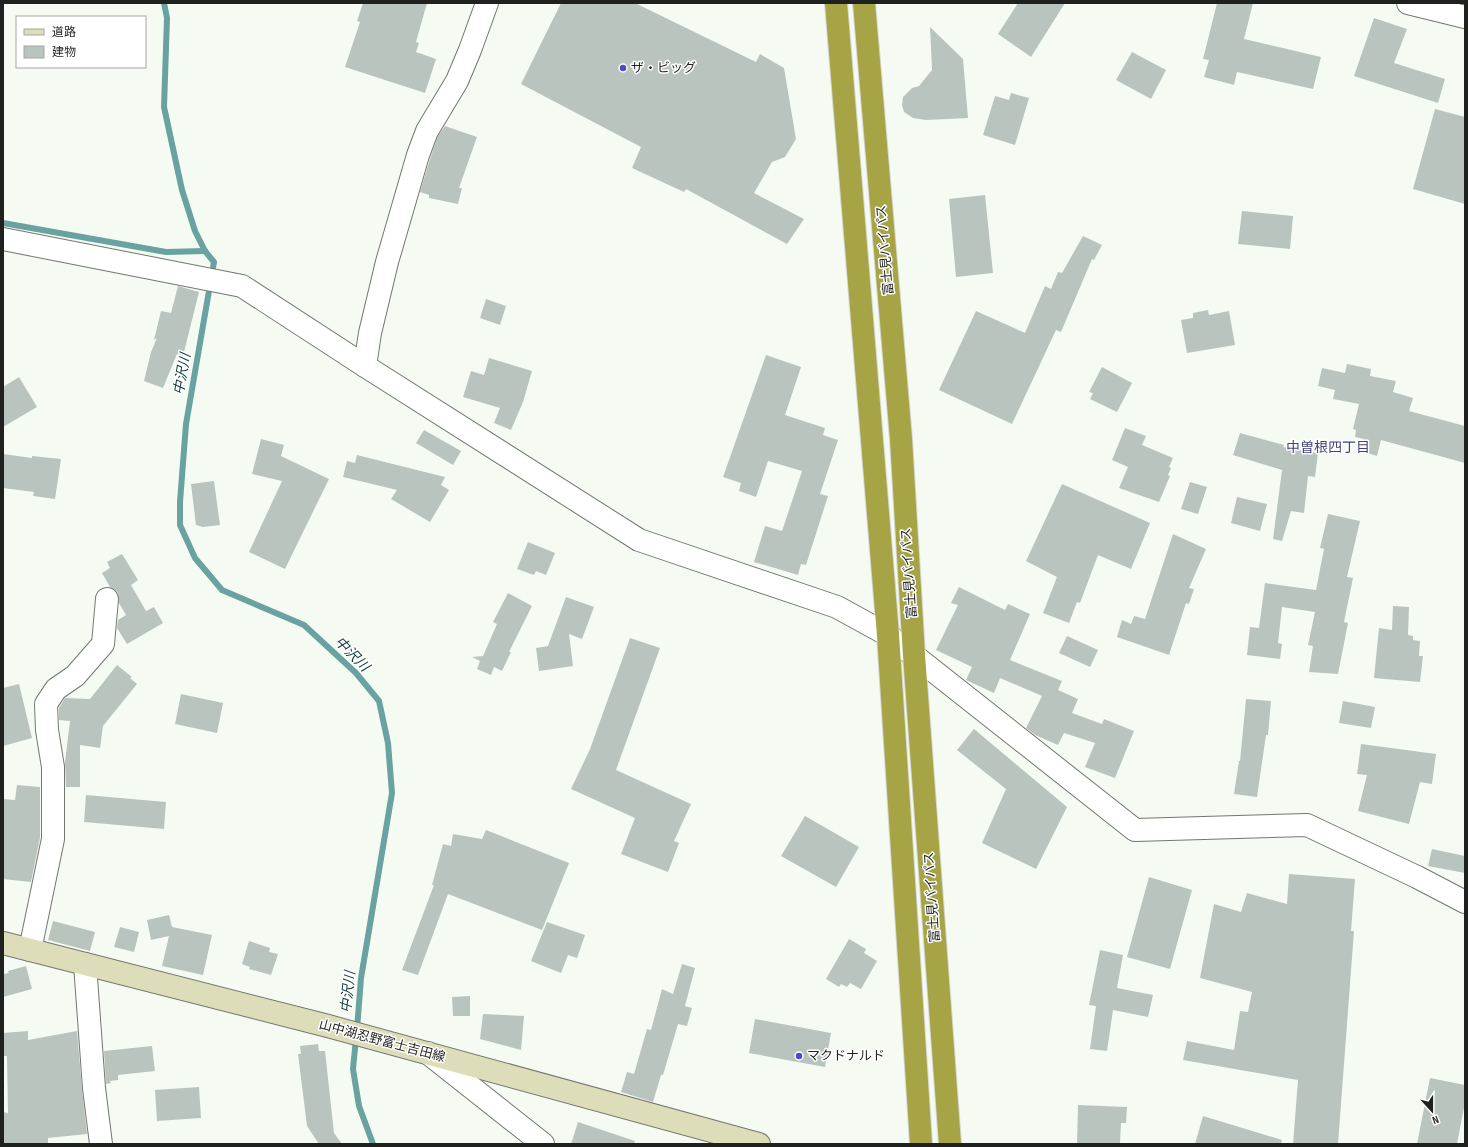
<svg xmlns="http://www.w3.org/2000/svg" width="1468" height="1147" font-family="'Sofia Sans Condensed','Noto Sans JP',sans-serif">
<rect width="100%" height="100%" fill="#f5fbf3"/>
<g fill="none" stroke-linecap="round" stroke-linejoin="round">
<!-- stream -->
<g stroke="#69a2a0" stroke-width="6">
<path d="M 164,3 L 167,18 L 164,107 L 182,190 L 195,231 L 205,251 L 214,262 L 186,424 L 180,502 L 180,525 L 195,558 L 222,590 L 304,625 L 356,673 L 379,701 L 388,743 L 392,793 L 361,978 L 357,1029"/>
<path d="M 3,223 L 166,252 L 205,251"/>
<path d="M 356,1038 L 353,1069 L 359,1106 L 373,1144"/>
</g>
</g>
<!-- building -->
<g fill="#bac4bf">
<path d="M 363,3 L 427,3 L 416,42 L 419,43 L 416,52 L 436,59 L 425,93 L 345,67 L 360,22 L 357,21 Z"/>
<path d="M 561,3 L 635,3 L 756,62 L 760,54 L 784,68 L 796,139 L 785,157 L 772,162 L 754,193 L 804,219 L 787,244 L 686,189 L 684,192 L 632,168 L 641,147 L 521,84 Z"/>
<path d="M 1018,3 L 1065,3 L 1031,57 L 998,34 Z"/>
<path d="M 1217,3 L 1253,3 L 1244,39 L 1321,57 L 1313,89 L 1237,72 L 1234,85 L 1204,77 L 1209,60 L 1203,59 Z"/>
<path d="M 1374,18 L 1407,29 L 1394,63 L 1445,79 L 1438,103 L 1354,76 Z"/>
<path d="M 930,27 L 963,59 L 968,118 L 926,120 L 913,118 L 904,112 L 902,105 L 903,97 L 912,88 L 919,86 L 932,70 Z"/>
<path d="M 1132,52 L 1166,70 L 1151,99 L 1116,80 Z"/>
<path d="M 1011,93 L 1029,98 L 1015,145 L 983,135 L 995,96 L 1009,100 Z"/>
<path d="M 1435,109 L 1465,117 L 1465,204 L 1413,189 Z"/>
<path d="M 445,126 L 477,137 L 459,188 L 462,188 L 458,204 L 429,198 L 429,195 L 420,192 L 430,159 L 438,136 Z"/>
<path d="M 985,195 L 993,273 L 956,277 L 949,199 Z"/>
<path d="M 1242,211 L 1293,216 L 1290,249 L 1238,244 Z"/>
<path d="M 1083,236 L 1102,245 L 1094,260 L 1092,259 L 1061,332 L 1056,330 L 1012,424 L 939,390 L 976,311 L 1025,333 L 1045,286 L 1051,289 L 1058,272 L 1062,273 Z"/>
<path d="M 178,286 L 199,292 L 183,356 L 177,354 L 163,388 L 144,381 L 151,352 L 157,338 L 154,340 L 161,311 L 171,313 Z"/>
<path d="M 486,299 L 506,306 L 500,325 L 480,318 Z"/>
<path d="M 1208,310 L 1209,315 L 1229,311 L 1235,345 L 1187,353 L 1181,320 L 1193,318 L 1193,313 Z"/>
<path d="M 766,355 L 801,367 L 785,415 L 825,428 L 823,435 L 838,440 L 820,494 L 828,496 L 806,565 L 801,564 L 798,575 L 754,562 L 765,526 L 782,531 L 802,471 L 768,461 L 756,497 L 739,491 L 741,483 L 723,477 Z"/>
<path d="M 489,358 L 532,371 L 523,402 L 511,430 L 494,423 L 500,408 L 463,397 L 471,371 L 484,375 Z"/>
<path d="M 1347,364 L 1371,369 L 1370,376 L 1396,381 L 1393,392 L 1413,398 L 1409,411 L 1465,426 L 1465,463 L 1381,440 L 1377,456 L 1361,451 L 1364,439 L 1355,437 L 1356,430 L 1353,429 L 1359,404 L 1333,399 L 1335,390 L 1318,386 L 1322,368 L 1345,373 Z"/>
<path d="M 1102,367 L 1132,383 L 1117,412 L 1090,399 L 1093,393 L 1089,392 Z"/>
<path d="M 19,377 L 37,407 L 3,427 L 3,387 Z"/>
<path d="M 1125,428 L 1146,436 L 1142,445 L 1173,458 L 1169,467 L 1171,468 L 1168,475 L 1170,476 L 1159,502 L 1119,488 L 1128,467 L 1112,460 Z"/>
<path d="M 424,430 L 461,451 L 453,465 L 416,443 Z"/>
<path d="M 1240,433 L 1284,445 L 1283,447 L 1318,453 L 1315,477 L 1308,476 L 1304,513 L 1291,511 L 1282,541 L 1273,539 L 1282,470 L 1233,455 Z"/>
<path d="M 261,439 L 284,445 L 281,456 L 329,479 L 285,569 L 249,552 L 282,481 L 252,474 Z"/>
<path d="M 3,454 L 32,458 L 32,456 L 61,459 L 55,499 L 33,496 L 34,492 L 3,488 Z"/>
<path d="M 357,455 L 445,477 L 441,485 L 449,490 L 430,522 L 391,499 L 397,490 L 343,477 L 347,461 L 355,463 Z"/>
<path d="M 214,481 L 220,525 L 203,527 L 196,525 L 191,484 Z"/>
<path d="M 1190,482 L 1207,487 L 1198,514 L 1181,509 Z"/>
<path d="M 1062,484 L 1150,523 L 1131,569 L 1098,555 L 1080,603 L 1077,602 L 1069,623 L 1043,613 L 1057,577 L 1026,561 Z"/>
<path d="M 1237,497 L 1267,504 L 1260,531 L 1231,523 Z"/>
<path d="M 1328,514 L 1360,521 L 1347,577 L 1353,578 L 1344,622 L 1348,623 L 1338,674 L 1309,672 L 1313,646 L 1308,645 L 1315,612 L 1282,607 L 1278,643 L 1282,644 L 1280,659 L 1247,655 L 1250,627 L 1259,628 L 1265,583 L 1316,590 L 1324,549 L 1320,548 Z"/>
<path d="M 1173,534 L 1206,549 L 1189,588 L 1194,589 L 1189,604 L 1186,603 L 1169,655 L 1117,637 L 1122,620 L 1131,624 L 1134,616 L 1145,619 Z"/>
<path d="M 528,542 L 555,553 L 546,575 L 536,571 L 534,575 L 517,569 Z"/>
<path d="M 122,554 L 138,580 L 131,585 L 146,611 L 154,607 L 163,623 L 127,644 L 117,628 L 118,620 L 126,615 L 119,603 L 118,593 L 114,589 L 110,587 L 102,573 L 110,568 L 107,562 Z"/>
<path d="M 959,587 L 1005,610 L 1008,604 L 1030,614 L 1010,660 L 1062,681 L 1058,690 L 1078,699 L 1072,713 L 1102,724 L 1104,719 L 1134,731 L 1115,778 L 1085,767 L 1095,743 L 1064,733 L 1058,745 L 1035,735 L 1026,728 L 1042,696 L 1000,678 L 994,693 L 966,680 L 972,667 L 936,650 L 958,605 L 951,603 Z"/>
<path d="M 508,593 L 532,606 L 509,652 L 511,652 L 502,671 L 494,667 L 491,675 L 477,669 L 480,661 L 472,657 L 483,656 L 497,624 L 493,622 Z"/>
<path d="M 566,597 L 594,607 L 582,639 L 569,634 L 573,666 L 539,671 L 536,648 L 548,646 Z"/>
<path d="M 1393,606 L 1409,607 L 1408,635 L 1413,636 L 1413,640 L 1420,641 L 1419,656 L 1423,656 L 1420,682 L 1374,678 L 1379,628 L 1392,630 Z"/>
<path d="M 1067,636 L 1098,650 L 1090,667 L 1059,653 Z"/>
<path d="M 630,638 L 660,648 L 616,770 L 691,804 L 674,841 L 679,843 L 668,872 L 621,854 L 635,818 L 571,789 L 590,749 Z"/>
<path d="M 117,665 L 132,677 L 130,678 L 137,684 L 103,726 L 100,748 L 80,745 L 80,787 L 66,787 L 65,762 L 70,721 L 59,720 L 59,708 L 65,698 L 90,699 Z"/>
<path d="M 19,684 L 32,738 L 3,746 L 3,688 Z"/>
<path d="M 181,694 L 223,703 L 217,733 L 175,724 Z"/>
<path d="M 1246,699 L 1271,701 L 1268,735 L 1266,735 L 1257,797 L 1234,794 L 1239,761 L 1240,761 Z"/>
<path d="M 1343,701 L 1375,707 L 1371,728 L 1339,723 Z"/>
<path d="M 974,729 L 1067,807 L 1036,869 L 982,843 L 1006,789 L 957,750 Z"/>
<path d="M 1361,744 L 1436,754 L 1432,784 L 1420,782 L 1409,824 L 1358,811 L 1367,775 L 1357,774 Z"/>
<path d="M 17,785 L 40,787 L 40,838 L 31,882 L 3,879 L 3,799 L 15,800 Z"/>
<path d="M 86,795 L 166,802 L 164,829 L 84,822 Z"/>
<path d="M 805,816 L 859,847 L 836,887 L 781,856 Z"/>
<path d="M 486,830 L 569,863 L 542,930 L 448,894 L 418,975 L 402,970 L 434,885 L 432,885 L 443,844 L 451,846 L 453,834 L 482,839 Z"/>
<path d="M 1432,849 L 1465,856 L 1465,873 L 1428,866 Z"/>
<path d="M 1289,874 L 1355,879 L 1351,931 L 1354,931 L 1338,1144 L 1293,1144 L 1298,1080 L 1183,1060 L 1187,1041 L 1234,1050 L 1240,1011 L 1248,1012 L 1252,992 L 1200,978 L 1214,904 L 1241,912 L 1247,893 L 1287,904 Z"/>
<path d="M 1149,877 L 1192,890 L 1170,969 L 1127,957 Z"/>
<path d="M 169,915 L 172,927 L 212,935 L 203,975 L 162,966 L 169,936 L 151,940 L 147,920 Z"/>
<path d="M 53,921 L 95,932 L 90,951 L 48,940 Z"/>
<path d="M 547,922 L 585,935 L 577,958 L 568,955 L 561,973 L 531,961 Z"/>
<path d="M 120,927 L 139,932 L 134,952 L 114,947 Z"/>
<path d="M 849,939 L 866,949 L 864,953 L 877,961 L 861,989 L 850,983 L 847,987 L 841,984 L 839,987 L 826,979 Z"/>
<path d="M 249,941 L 270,948 L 269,952 L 278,954 L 271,975 L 249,969 L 250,967 L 242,964 Z"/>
<path d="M 1100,950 L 1123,955 L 1117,988 L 1153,995 L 1148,1017 L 1113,1010 L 1107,1051 L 1090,1049 L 1096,1006 L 1089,1005 Z"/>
<path d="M 682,964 L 695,968 L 685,1006 L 692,1008 L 687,1026 L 678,1024 L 663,1075 L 661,1075 L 653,1102 L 621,1092 L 627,1072 L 634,1074 L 647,1029 L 651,1030 L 662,989 L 673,994 Z"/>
<path d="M 26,966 L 32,989 L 3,997 L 3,974 L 9,973 L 8,971 Z"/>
<path d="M 470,996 L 470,1016 L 453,1016 L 452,997 Z"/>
<path d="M 483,1014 L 524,1016 L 521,1050 L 480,1039 Z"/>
<path d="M 755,1019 L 831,1033 L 825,1067 L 749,1053 Z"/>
<path d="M 28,1031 L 28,1040 L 77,1031 L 82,1089 L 87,1134 L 48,1138 L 48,1144 L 3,1144 L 3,1112 L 8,1113 L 7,1056 L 3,1056 L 3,1033 Z"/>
<path d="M 318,1044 L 319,1051 L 325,1051 L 334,1133 L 342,1144 L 319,1144 L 307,1126 L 298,1054 L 301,1054 L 300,1046 Z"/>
<path d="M 152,1046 L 155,1071 L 118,1075 L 118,1080 L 110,1081 L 111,1083 L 106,1084 L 104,1051 Z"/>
<path d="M 1430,1078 L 1465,1085 L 1465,1102 L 1457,1144 L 1417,1144 Z"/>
<path d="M 199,1087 L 201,1118 L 157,1121 L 155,1090 Z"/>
<path d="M 1078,1105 L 1127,1107 L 1126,1123 L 1121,1123 L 1120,1144 L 1077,1144 Z"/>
<path d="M 1203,1116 L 1282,1140 L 1281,1144 L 1195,1144 Z"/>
<path d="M 578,1122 L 635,1141 L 634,1144 L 571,1144 Z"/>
</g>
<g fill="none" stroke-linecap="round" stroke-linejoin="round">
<defs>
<g id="minor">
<path d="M 3,239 L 242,286 L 365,366 L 639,540 L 837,607 L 888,635 L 1135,830 L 1307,825 L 1417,877 L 1465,902"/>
<path d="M 365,366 L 370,333 L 387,262 L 418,155 L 427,131 L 457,81 L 470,50 L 487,3"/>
<path d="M 30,950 L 53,839 L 53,767 L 47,730 L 46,704 L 56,689 L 75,676 L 103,644 L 107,599"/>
<path d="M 85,964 L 94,1088 L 101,1144"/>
<path d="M 428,1053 L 543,1144"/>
</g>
<path id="tertiary" d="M 1408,3 L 1465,17"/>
<path id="secondary" d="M 3,943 L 328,1026 L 759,1144"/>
<g id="trunk">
<path d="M 836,3 L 888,635 L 921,1144"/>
<path d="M 864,3 L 901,439 L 914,655 L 950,1144"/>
</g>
</defs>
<!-- minor casing -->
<use href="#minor" stroke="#727770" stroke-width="24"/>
<!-- tertiary casing -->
<use href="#tertiary" stroke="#727770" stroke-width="24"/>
<!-- secondary casing -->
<use href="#secondary" stroke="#727770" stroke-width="24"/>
<!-- trunk casing -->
<use href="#trunk" stroke="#d7d7d6" stroke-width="24"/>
<!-- minor -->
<use href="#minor" stroke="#fff" stroke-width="22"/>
<!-- tertiary -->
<use href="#tertiary" stroke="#fff" stroke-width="22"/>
<!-- secondary -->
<use href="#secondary" stroke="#deddb9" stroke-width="22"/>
<!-- trunk -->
<use href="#trunk" stroke="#a6a444" stroke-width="22"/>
</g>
<!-- markers -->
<g fill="#504ac1" stroke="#fff" stroke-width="1.5">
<circle cx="623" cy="68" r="4"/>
<circle cx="799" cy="1056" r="4"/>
</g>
<g text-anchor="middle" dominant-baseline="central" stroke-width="3" stroke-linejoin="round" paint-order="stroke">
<!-- poi labels -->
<g font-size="13" fill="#1f211e" stroke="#fff" text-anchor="start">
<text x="631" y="68">ザ・ビッグ</text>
<text x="807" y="1056">マクドナルド</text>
</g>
<!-- street labels -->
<g font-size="13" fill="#1f211e" stroke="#fff">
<text transform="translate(885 250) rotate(-95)">富士見バイパス</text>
<text transform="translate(909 573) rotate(-94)">富士見バイパス</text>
<text transform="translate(932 897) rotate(-94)">富士見バイパス</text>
<text transform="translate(382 1041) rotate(15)">山中湖忍野富士吉田線</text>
</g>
<!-- water labels -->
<g font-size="14" font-style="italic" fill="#163c3c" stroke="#fff">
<text transform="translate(182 374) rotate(-80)">中沢川</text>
<text transform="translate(352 654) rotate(45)">中沢川</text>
<text transform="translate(348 992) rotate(-84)">中沢川</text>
</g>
<!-- neighbourhood labels -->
<g font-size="14" fill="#41427f" stroke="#fff">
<text x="1328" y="447">中曽根四丁目</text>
</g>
</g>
<!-- border -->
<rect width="1468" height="1147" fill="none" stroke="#1f211e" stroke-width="8"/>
<!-- legend -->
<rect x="16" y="16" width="130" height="52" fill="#ffffff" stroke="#a5a6a5"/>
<rect x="24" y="29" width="20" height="6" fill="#deddb9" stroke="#a5a6a5"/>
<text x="52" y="36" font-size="12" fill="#1f211e">道路</text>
<rect x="24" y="46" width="20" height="12" fill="#bac4bf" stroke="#a5a6a5"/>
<text x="52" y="56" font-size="12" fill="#1f211e">建物</text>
<!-- north arrow -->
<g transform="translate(1432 1111) rotate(159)" stroke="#ffffff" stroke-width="3" paint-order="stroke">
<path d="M0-3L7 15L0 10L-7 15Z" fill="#1f211e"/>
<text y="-6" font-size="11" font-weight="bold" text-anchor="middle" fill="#1f211e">N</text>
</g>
</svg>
